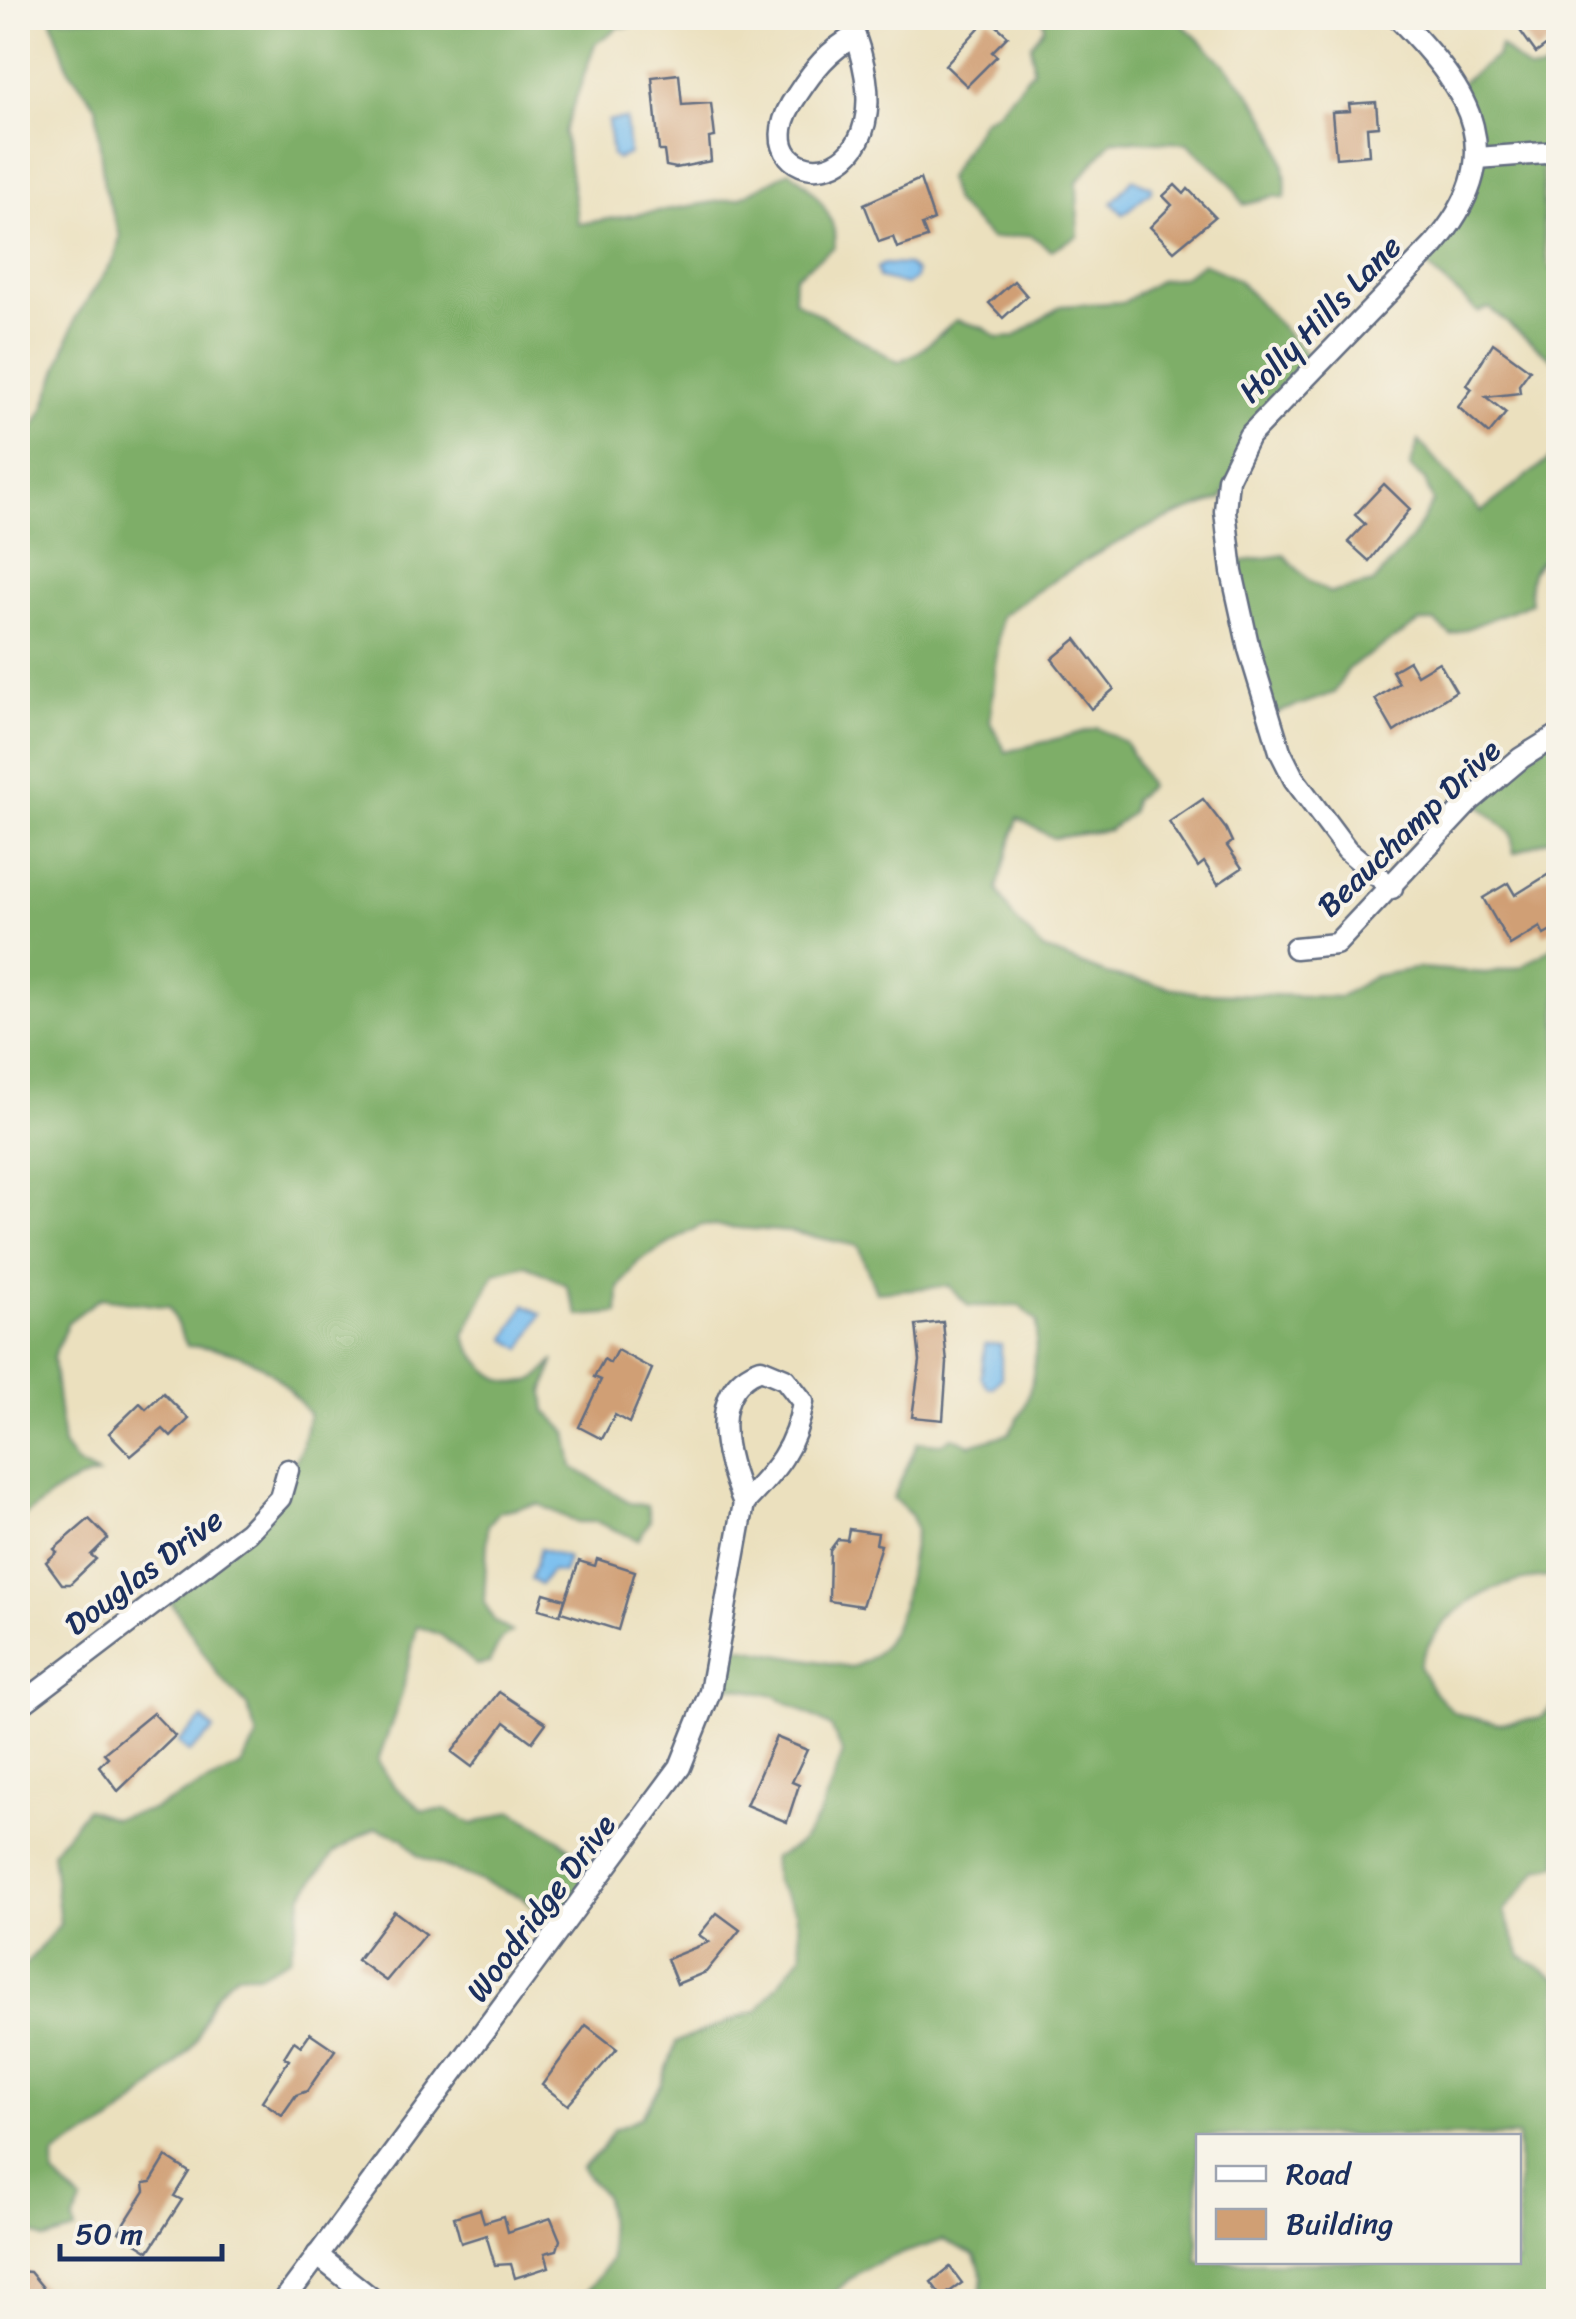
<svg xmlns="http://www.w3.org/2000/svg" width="1576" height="2319" font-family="Sriracha,sans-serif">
<rect width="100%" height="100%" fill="#f7f3e8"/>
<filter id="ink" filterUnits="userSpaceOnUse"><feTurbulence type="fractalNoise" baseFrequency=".01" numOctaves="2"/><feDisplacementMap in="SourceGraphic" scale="20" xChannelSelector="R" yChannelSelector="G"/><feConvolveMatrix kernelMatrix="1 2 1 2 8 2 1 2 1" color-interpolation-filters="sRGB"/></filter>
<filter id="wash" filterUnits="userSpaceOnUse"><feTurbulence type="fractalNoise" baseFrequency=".0048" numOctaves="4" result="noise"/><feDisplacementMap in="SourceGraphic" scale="40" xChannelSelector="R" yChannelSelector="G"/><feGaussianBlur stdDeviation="2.25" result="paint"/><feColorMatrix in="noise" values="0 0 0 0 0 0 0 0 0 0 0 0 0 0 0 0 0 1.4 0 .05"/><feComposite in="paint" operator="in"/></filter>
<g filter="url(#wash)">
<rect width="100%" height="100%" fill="#ebe0be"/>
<!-- forest -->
<g fill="#7eae68" stroke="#4c6e63" stroke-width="2.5" fill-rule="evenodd">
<path d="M 51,18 L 645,18 L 629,27 L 619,27 L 595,44 L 564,132 L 578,224 L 739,198 L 790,171 C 811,186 840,219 834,247 L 795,276 L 794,300 L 898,362 L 920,351 L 956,320 L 984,328 L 998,338 L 1014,337 L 1061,306 L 1124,302 L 1160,280 L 1183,277 L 1203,263 L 1238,280 L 1312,361 L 1256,424 L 1222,499 C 1142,523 1070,567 1001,616 L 990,721 L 1006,752 L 1097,728 L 1126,743 L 1149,786 L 1133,800 L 1131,813 L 1109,830 L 1053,838 L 1018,818 L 997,889 L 1013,917 L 1043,949 L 1106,974 L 1197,993 L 1339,997 L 1375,976 L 1420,968 L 1486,973 L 1521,967 L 1558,943 L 1558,1577 C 1500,1576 1439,1608 1419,1666 L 1431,1688 L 1454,1713 L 1498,1724 L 1540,1718 L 1558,1701 L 1558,1865 L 1539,1869 L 1504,1912 L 1521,1956 L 1558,1979 L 1558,2301 L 979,2301 L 983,2278 L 975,2255 L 943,2240 C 901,2256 856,2260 830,2301 L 580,2301 L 611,2259 L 605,2197 L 581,2168 L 601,2150 L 614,2129 L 640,2118 L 661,2086 L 676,2042 L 758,2010 L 802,1954 L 796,1911 L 775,1881 L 773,1857 C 817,1846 827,1793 843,1754 L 831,1727 L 775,1696 L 711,1682 L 721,1644 L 851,1667 C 906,1652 905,1578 916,1530 L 912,1516 L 893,1498 L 918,1442 L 941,1444 L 952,1437 L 970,1445 L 1008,1434 C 1035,1400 1035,1364 1037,1322 L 1020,1306 L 969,1306 L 949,1286 L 876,1292 L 858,1246 L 792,1232 L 701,1225 L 638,1262 L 619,1288 L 618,1313 L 579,1316 L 566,1285 L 526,1265 L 495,1273 L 464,1335 C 481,1377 524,1406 555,1359 L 544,1392 L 546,1411 L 567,1432 L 573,1467 L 631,1503 L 647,1506 L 650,1521 L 638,1540 L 597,1522 L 576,1522 L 538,1504 L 500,1511 L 488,1525 L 484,1601 L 494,1621 L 512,1632 L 501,1639 L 489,1663 L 477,1665 L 441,1635 L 417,1626 L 402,1694 L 378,1761 L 393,1785 L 423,1811 L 445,1810 L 473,1824 L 513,1811 L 559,1839 L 598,1873 L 557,1925 L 521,1897 L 418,1856 L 403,1838 L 376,1828 L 335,1852 L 303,1894 L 290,1958 L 258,1975 L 237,1973 C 197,2005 210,2030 184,2056 C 167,2073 120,2119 101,2129 C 84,2138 70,2143 54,2156 L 54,2176 L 82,2203 L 73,2222 L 75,2231 L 45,2240 L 18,2224 L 18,1967 L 26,1964 L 60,1924 L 52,1852 L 86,1809 L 113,1818 L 152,1810 L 241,1766 L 258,1737 L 247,1706 L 218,1675 L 170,1601 L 269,1517 L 302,1446 L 309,1414 C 274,1367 246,1348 187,1346 L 169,1307 L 100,1298 L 68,1322 L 53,1358 L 63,1445 L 77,1464 L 98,1475 C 59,1483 50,1499 18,1520 L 18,455 L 44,409 L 76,317 L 115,258 L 120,236 L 104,187 L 96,106 L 68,68 ZM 1198,2136 L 1518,2136 L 1518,2262 L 1198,2262 Z"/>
<path d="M 1043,18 L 1175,18 C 1227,65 1293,122 1285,198 L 1274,196 L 1244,205 L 1229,181 L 1187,143 L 1113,140 L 1077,182 L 1078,236 L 1051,250 L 1031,235 L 991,239 L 954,202 L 947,178 L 983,120 L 998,111 L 1033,70 L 1031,45 L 1044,27 Z"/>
<path d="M 1500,46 L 1529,71 L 1541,71 L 1558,60 L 1558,159 L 1544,161 L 1542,165 C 1545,199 1540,236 1550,268 L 1558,272 L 1558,364 L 1489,308 L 1478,312 L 1421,261 L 1474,178 L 1455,87 L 1497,56 Z"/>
<path d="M 1419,441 L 1481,512 L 1558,452 L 1558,550 C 1532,562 1527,574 1531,603 L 1451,635 L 1435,622 L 1420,622 L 1349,668 L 1334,693 L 1271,715 L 1231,563 L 1284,555 L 1309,581 L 1330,593 L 1373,583 L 1412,538 L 1433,502 L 1425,480 L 1410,467 Z"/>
<path d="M 1558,731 L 1558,842 L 1552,838 L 1514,853 L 1511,833 L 1478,804 Z"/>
</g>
<!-- water -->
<g fill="#78beef" stroke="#4a76a6" stroke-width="2.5">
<path d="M 626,119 L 629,154 L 617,159 L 612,156 L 608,121 Z"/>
<path d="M 1133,179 L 1151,186 L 1151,191 L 1123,214 L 1112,203 Z"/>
<path d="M 884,264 L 908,265 L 916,272 L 915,279 L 906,285 L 879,278 L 877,268 Z"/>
<path d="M 525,1305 L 542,1314 L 522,1349 L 506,1339 Z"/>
<path d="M 985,1344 L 1001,1345 L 1001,1378 L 993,1387 L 988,1387 L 981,1377 Z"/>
<path d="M 540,1549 L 568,1558 L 563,1573 L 551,1571 L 540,1585 L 531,1579 Z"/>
<path d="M 203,1719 L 214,1730 L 189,1753 L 178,1742 Z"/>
</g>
<g id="blocks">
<!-- building -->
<g fill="#d09f74">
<path d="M 988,18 L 1008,36 L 992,52 L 997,56 L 967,86 L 945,65 Z"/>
<path d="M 1511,18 L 1558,18 L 1558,37 L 1536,53 Z"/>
<path d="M 679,74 L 682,105 L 711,103 L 715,137 L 709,138 L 711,161 L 676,168 L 666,166 L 664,151 L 659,151 L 652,77 Z"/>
<path d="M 1376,102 L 1378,126 L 1367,127 L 1369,155 L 1336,158 L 1332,112 L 1350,111 L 1349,104 Z"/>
<path d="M 920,179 L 934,220 L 922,225 L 927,238 L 897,248 L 893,237 L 879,242 L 864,204 Z"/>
<path d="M 1175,185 L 1184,194 L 1188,189 L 1215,217 L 1174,251 L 1150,227 L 1172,205 L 1163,196 Z"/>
<path d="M 1014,281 L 1027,296 L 1003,318 L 989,303 Z"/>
<path d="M 1493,343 L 1530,370 L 1519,385 L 1520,393 L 1486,397 L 1506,413 L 1489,434 L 1458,407 L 1472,389 L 1467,385 Z"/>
<path d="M 1384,484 L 1410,509 L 1369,561 L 1348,542 L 1365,524 L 1355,515 Z"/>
<path d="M 1076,639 L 1114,689 L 1091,709 L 1052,659 Z"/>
<path d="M 1409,661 L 1417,675 L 1439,662 L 1456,691 L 1394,732 L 1375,699 L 1399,683 L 1392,671 Z"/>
<path d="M 1203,799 L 1226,829 L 1232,842 L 1227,846 L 1242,868 L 1218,884 L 1204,862 L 1198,867 L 1169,822 Z"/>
<path d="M 1549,874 L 1558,889 L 1558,927 L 1544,935 L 1540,927 L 1510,945 L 1483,898 L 1508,883 L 1515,895 Z"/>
<path d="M 943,1322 L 947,1363 L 943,1420 L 912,1417 L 920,1361 L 916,1325 Z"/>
<path d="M 617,1350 L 652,1369 L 629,1423 L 615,1415 L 602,1439 L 579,1427 L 601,1380 L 594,1377 L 604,1359 L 610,1363 Z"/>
<path d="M 163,1393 L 189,1419 L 171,1437 L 163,1429 L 131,1456 L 109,1433 L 140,1403 L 146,1409 Z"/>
<path d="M 89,1519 L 108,1538 L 91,1555 L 96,1559 L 70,1584 L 62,1584 L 46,1562 L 57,1552 L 54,1549 Z"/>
<path d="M 849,1529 L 878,1533 L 876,1544 L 881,1545 L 862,1606 L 829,1601 L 830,1550 L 838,1539 L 847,1540 Z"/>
<path d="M 597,1559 L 635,1571 L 618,1630 L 561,1612 L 579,1561 L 595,1566 Z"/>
<path d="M 544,1593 L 565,1599 L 560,1615 L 539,1609 Z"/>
<path d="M 499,1692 L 546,1723 L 532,1742 L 505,1722 L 472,1767 L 452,1752 Z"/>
<path d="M 153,1713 L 175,1736 L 118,1791 L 99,1766 L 108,1757 L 104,1753 Z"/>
<path d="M 776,1737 L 807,1750 L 792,1782 L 799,1785 L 787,1822 L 746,1805 Z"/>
<path d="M 394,1911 L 425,1934 L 386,1981 L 357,1960 Z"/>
<path d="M 717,1913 L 740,1930 L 706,1972 L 677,1984 L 667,1959 L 709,1942 L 699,1935 Z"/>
<path d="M 586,2025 L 617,2049 L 568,2105 L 542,2085 Z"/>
<path d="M 310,2033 L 335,2050 L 307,2091 L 296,2095 L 282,2115 L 262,2101 L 289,2060 L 284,2057 L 294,2041 L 301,2046 Z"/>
<path d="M 166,2157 L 189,2172 L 174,2196 L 182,2200 L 149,2251 L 119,2232 L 145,2191 L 144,2183 L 151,2182 Z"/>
<path d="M 480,2209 L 484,2222 L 504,2216 L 508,2232 L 551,2218 L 560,2240 L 557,2250 L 545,2253 L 549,2267 L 515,2278 L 511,2264 L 495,2265 L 486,2235 L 461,2243 L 454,2217 Z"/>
<path d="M 950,2267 L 962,2283 L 942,2297 L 931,2282 Z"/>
<path d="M 18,2271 L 30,2272 L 55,2302 L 18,2302 Z"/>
</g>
</g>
</g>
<g filter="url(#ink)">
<use href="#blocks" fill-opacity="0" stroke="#646d80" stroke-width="2.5"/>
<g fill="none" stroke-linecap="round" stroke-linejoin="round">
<defs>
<g id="minor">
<path d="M 855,36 C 916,210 728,193 797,95 C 814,69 828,51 855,36 Z"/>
<path d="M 1478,158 L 1558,152"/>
<path d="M 1392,888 L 1347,850 L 1294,779 L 1280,751 L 1249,649 L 1232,572 L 1225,511 L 1228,479 L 1249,436 L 1433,246 C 1511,155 1473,94 1398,18"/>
<path d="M 1295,948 L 1336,944 L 1470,801 L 1521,758 L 1558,735"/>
<path d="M 761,1369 L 785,1379 L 803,1402 C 796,1448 775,1471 744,1503 C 726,1460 704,1389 761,1369 Z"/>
<path d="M 18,1707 L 248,1532 L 280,1498 L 288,1470"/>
<path d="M 317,2255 L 376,2302"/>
<path d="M 283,2302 L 680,1767 L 710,1692 L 744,1503"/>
</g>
</defs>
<!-- minor casing -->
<use href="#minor" stroke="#646d80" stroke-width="25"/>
<!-- minor -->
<use href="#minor" stroke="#fff" stroke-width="20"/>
</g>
</g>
<g text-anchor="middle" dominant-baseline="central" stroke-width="8" stroke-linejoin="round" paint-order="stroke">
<!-- street labels -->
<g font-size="32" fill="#1b2f5e" stroke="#f7f3e8">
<text transform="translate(1320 319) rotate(-46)">Holly Hills Lane</text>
<text transform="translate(1409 828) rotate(-44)">Beauchamp Drive</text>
<text transform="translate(144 1572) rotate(-37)">Douglas Drive</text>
<text transform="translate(541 1908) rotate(-53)">Woodridge Drive</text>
</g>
</g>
<!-- margin -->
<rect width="1576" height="2319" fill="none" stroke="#f7f3e8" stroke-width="60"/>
<!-- legend -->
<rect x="1196" y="2134" width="325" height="130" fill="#f7f3e8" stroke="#9fa5b1" stroke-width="2.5"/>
<rect x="1216" y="2166" width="50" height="15" fill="#ffffff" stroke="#9fa5b1" stroke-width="2.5"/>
<text x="1286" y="2184" font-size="30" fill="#1b2f5e">Road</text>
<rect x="1216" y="2209" width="50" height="30" fill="#d09f74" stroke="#9fa5b1" stroke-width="2.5"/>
<text x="1286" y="2234" font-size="30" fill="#1b2f5e">Building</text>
<!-- scale -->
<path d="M60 2244v15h162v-15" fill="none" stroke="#1b2f5e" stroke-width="5"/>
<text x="75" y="2244" font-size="30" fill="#1b2f5e" stroke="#f7f3e8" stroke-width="8" paint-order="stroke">50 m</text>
</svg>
